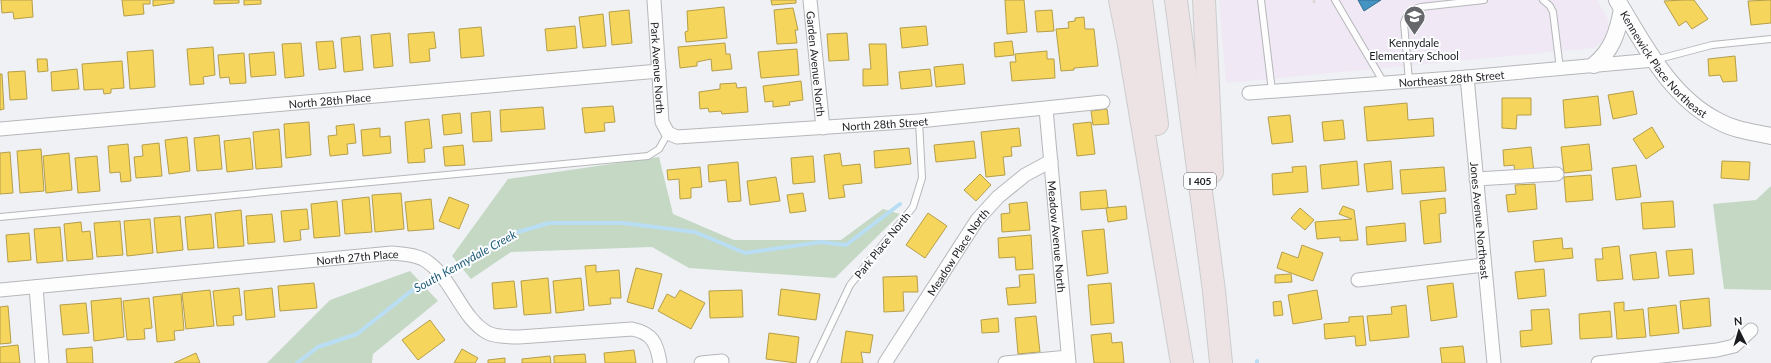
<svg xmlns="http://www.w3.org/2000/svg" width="1771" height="363" font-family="Lato,sans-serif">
<rect width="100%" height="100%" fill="#eff1f5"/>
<!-- education -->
<path fill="#f0e8f4" d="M 1219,0 L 1597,0 L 1607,17 L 1609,29 L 1602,42 L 1594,48 L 1226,83 Z"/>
<!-- forest -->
<g fill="#c4d8c4">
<path d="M 659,157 L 673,214 L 734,240 L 841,240 L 883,209 L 900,214 L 835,278 L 689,268 L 652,247 L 511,252 L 471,279 L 452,256 L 508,179 Z"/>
<path d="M 1771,186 L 1771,290 L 1724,289 L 1713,204 L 1756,200 Z"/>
<path d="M 410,271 L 438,301 L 373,354 L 372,363 L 267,363 L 330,300 Z"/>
</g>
<!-- homes -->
<g fill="#f6d55c" stroke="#b59e4a">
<path d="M 1,0 L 32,0 L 33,17 L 14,19 L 13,12 L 2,13 Z"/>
<path d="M 122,0 L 150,0 L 150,4 L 143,4 L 144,14 L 124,16 Z"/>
<path d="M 153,0 L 174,0 L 174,3 L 153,6 Z"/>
<path d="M 214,0 L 239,0 L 239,3 L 214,4 Z"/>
<path d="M 244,0 L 261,0 L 261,4 L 244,5 Z"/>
<path d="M 771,0 L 796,0 L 796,3 L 772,5 Z"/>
<path d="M 1005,0 L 1024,0 L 1027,32 L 1007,34 Z"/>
<path d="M 1684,0 L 1694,0 L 1708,19 L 1692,29 L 1686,21 L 1679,26 L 1664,1 Z"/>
<path d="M 1771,0 L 1771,23 L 1751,25 L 1748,1 Z"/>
<path d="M 724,7 L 727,38 L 686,42 L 685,32 L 688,31 L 687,11 Z"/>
<path d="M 793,8 L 798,30 L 795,30 L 797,43 L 777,44 L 774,10 Z"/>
<path d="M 629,10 L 632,43 L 612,45 L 609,12 Z"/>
<path d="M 1052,10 L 1054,31 L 1037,32 L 1035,11 Z"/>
<path d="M 603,14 L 606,46 L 583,48 L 579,17 Z"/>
<path d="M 1084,17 L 1085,29 L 1094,29 L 1098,66 L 1074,68 L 1074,70 L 1061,71 L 1056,29 L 1069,28 L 1068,22 L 1075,21 L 1075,18 Z"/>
<path d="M 575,26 L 577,48 L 547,51 L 545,29 Z"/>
<path d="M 926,26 L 928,45 L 902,48 L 900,28 Z"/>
<path d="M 481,27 L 484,56 L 461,58 L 459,29 Z"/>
<path d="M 434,32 L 436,48 L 429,49 L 430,61 L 410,63 L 408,34 Z"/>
<path d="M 390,33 L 393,66 L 374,68 L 371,35 Z"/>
<path d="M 847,33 L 849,60 L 829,61 L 827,34 Z"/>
<path d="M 360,36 L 363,70 L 344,72 L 341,38 Z"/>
<path d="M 333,41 L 336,68 L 319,70 L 316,42 Z"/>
<path d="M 1012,41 L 1014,55 L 995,57 L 994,43 Z"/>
<path d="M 301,43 L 304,76 L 285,78 L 282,44 Z"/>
<path d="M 725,43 L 726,54 L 730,54 L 732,69 L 712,71 L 711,59 L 697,62 L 697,66 L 680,68 L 678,47 Z"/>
<path d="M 869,44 L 886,44 L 888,85 L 863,86 L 863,69 L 871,69 Z"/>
<path d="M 213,47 L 215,75 L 203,77 L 204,84 L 190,85 L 187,49 Z"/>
<path d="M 797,49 L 799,75 L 761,78 L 758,52 Z"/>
<path d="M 153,50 L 155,87 L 130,89 L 127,52 Z"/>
<path d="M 1047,51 L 1047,59 L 1054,59 L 1055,78 L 1012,81 L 1010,62 L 1016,62 L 1015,54 Z"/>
<path d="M 274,52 L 276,75 L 251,77 L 249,54 Z"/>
<path d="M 244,53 L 246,83 L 230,84 L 229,77 L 220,78 L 218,55 Z"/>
<path d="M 1735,56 L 1737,81 L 1723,82 L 1720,75 L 1709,76 L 1708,59 Z"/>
<path d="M 37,59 L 47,59 L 48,71 L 38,72 Z"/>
<path d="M 122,61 L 124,88 L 111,89 L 111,93 L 104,94 L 103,89 L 84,90 L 82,64 Z"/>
<path d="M 963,64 L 965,84 L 936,87 L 934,67 Z"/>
<path d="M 77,69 L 79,89 L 52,91 L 51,72 Z"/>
<path d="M 930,69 L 932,86 L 901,89 L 899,72 Z"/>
<path d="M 25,71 L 27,99 L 10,100 L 8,72 Z"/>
<path d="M 0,74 L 2,74 L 4,109 L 0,110 Z"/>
<path d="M 801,81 L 803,100 L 789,102 L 790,105 L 773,107 L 773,101 L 765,102 L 763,86 Z"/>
<path d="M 736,83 L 737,88 L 746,87 L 748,112 L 722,114 L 721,111 L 709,112 L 708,108 L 700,109 L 699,92 L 720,89 L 720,84 Z"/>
<path d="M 1633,91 L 1637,114 L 1613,119 L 1608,95 Z"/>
<path d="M 1598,96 L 1601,125 L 1565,128 L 1563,100 Z"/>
<path d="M 1502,98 L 1531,98 L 1531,115 L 1517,115 L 1516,129 L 1502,128 Z"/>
<path d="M 1407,103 L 1408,120 L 1433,118 L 1434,136 L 1367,141 L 1364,107 Z"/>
<path d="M 613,106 L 615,122 L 604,123 L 605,131 L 585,133 L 582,108 Z"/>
<path d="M 543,107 L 545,129 L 501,132 L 500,110 Z"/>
<path d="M 1107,109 L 1109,124 L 1093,125 L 1091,111 Z"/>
<path d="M 490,111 L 492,141 L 473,142 L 471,113 Z"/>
<path d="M 460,113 L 462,133 L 444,135 L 442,115 Z"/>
<path d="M 1290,115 L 1293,142 L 1272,144 L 1268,117 Z"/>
<path d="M 429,119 L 432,148 L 424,149 L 425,162 L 408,163 L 405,122 Z"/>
<path d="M 1343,120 L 1345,139 L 1324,141 L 1322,122 Z"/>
<path d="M 309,122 L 311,155 L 286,158 L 284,124 Z"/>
<path d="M 1091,122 L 1095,154 L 1077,156 L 1073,124 Z"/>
<path d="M 354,124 L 356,143 L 347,144 L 348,154 L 330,156 L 328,136 L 337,135 L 336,126 Z"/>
<path d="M 1652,127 L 1664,147 L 1646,159 L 1633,139 Z"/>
<path d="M 380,128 L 380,137 L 390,136 L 391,153 L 363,156 L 361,130 Z"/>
<path d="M 1019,128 L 1021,146 L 1011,147 L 1012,156 L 1003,157 L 1005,175 L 986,177 L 981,132 Z"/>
<path d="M 279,129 L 282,167 L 256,169 L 253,132 Z"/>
<path d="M 219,135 L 222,169 L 197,171 L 194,138 Z"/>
<path d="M 187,137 L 190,171 L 169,174 L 165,140 Z"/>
<path d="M 250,138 L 253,169 L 227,172 L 224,141 Z"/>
<path d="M 974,141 L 976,158 L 936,162 L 934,145 Z"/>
<path d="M 159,143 L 162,176 L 136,178 L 134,157 L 143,156 L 142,145 Z"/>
<path d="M 128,144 L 131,181 L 121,182 L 120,172 L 110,173 L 108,146 Z"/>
<path d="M 1589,144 L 1592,170 L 1564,173 L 1561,147 Z"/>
<path d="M 463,145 L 465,165 L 445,166 L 443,147 Z"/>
<path d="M 1531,147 L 1534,172 L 1515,174 L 1514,165 L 1504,166 L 1503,150 Z"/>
<path d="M 909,148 L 911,164 L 875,168 L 874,151 Z"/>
<path d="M 41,149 L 44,191 L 20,193 L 17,151 Z"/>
<path d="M 10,152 L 13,193 L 0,194 L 0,153 Z"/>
<path d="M 69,153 L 72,190 L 46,193 L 43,156 Z"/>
<path d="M 840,153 L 842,166 L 860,164 L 862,183 L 843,185 L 845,197 L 829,199 L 824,155 Z"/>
<path d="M 97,156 L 100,191 L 78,193 L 75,158 Z"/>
<path d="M 813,156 L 815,182 L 793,184 L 791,158 Z"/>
<path d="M 1357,161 L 1359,185 L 1322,189 L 1320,165 Z"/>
<path d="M 1391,161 L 1393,189 L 1367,192 L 1364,164 Z"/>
<path d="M 1722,161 L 1750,162 L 1749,180 L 1721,178 Z"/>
<path d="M 738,162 L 741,201 L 728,202 L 726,180 L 709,182 L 708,165 Z"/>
<path d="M 1636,165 L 1641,197 L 1616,200 L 1612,168 Z"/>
<path d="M 1306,166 L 1308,192 L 1273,195 L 1272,174 L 1293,172 L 1292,167 Z"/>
<path d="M 700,167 L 702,187 L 691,188 L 691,198 L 680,199 L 679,179 L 668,180 L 667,170 Z"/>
<path d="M 1444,167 L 1446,191 L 1402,194 L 1400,170 Z"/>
<path d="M 980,174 L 991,185 L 976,201 L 964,190 Z"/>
<path d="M 1591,175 L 1593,200 L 1566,202 L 1564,177 Z"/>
<path d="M 776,177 L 780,201 L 750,205 L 747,181 Z"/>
<path d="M 1535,184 L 1537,209 L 1508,212 L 1506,195 L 1516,194 L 1515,185 Z"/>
<path d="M 1106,190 L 1108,208 L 1081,210 L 1080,192 Z"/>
<path d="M 401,193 L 404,229 L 375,232 L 372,195 Z"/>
<path d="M 803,193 L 806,211 L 790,213 L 787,195 Z"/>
<path d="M 369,197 L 372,232 L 345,234 L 342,200 Z"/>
<path d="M 449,197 L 469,205 L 459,229 L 439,221 Z"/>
<path d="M 1445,198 L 1446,213 L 1439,214 L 1441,242 L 1424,244 L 1420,201 Z"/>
<path d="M 431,199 L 434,229 L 408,231 L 405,202 Z"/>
<path d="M 337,201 L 340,236 L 314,238 L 311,204 Z"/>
<path d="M 1673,201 L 1675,227 L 1643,229 L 1641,203 Z"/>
<path d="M 1027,202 L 1030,230 L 1002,232 L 1001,214 L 1010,213 L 1009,204 Z"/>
<path d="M 1126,206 L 1127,219 L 1108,222 L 1106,208 Z"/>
<path d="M 1343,206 L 1354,210 L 1358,240 L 1340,241 L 1340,237 L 1317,239 L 1315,222 L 1352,219 L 1339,214 Z"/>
<path d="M 1300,208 L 1314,220 L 1305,230 L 1291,218 Z"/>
<path d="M 307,209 L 309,229 L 300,230 L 301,240 L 284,242 L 281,211 Z"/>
<path d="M 241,210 L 244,246 L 218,248 L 215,213 Z"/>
<path d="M 928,213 L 947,226 L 925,258 L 906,245 Z"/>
<path d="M 211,214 L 214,248 L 188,250 L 185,217 Z"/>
<path d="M 272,214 L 275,242 L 248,244 L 246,216 Z"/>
<path d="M 180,216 L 183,250 L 157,253 L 154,218 Z"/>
<path d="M 150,219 L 153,253 L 127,256 L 124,221 Z"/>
<path d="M 120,221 L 123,255 L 97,257 L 94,223 Z"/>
<path d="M 81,222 L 82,232 L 90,231 L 93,259 L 67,261 L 64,224 Z"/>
<path d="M 1405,223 L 1406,241 L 1367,245 L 1366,227 Z"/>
<path d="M 60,227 L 63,261 L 37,263 L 34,229 Z"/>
<path d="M 1104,229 L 1108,273 L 1087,276 L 1082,231 Z"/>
<path d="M 29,233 L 31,260 L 8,262 L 6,235 Z"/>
<path d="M 1031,235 L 1033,269 L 1016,270 L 1015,257 L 999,258 L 998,238 Z"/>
<path d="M 1562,238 L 1563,249 L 1572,248 L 1573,258 L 1535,262 L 1533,241 Z"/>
<path d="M 1302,245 L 1323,253 L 1313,281 L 1277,268 L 1282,252 L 1298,258 Z"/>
<path d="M 1619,246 L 1623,279 L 1597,281 L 1595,259 L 1603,259 L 1602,248 Z"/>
<path d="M 1692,249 L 1694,274 L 1669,276 L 1666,251 Z"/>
<path d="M 1656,252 L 1659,278 L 1633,280 L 1630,255 Z"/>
<path d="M 596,265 L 596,272 L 619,270 L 621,298 L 610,298 L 611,304 L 589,306 L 585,266 Z"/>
<path d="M 636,268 L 662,274 L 653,309 L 627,302 Z"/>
<path d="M 1544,269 L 1546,296 L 1518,299 L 1515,272 Z"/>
<path d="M 1034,274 L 1036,303 L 1008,305 L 1006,288 L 1020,287 L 1019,275 Z"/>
<path d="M 1291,274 L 1292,282 L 1275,283 L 1275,275 Z"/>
<path d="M 917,276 L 918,292 L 903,292 L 904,311 L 884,312 L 883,277 Z"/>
<path d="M 548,278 L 551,313 L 524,315 L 521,281 Z"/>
<path d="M 581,278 L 584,310 L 556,313 L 553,281 Z"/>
<path d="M 514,281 L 517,307 L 494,309 L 492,283 Z"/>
<path d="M 314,283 L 317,308 L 280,311 L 278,286 Z"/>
<path d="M 1111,283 L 1114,323 L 1091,325 L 1088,285 Z"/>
<path d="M 1453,283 L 1457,317 L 1431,321 L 1427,286 Z"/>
<path d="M 239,288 L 242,315 L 233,316 L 234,325 L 217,326 L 213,291 Z"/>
<path d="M 272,288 L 275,317 L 246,320 L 244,291 Z"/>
<path d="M 781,289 L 820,294 L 816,320 L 778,315 Z"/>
<path d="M 210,290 L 214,326 L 186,329 L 182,293 Z"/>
<path d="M 680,290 L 705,303 L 691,329 L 658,311 L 667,294 L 675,298 Z"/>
<path d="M 742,290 L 743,317 L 710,318 L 709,291 Z"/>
<path d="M 1317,290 L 1322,319 L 1293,324 L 1288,295 Z"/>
<path d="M 181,294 L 184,330 L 174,331 L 175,340 L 157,342 L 153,297 Z"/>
<path d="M 121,298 L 124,337 L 94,341 L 91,301 Z"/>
<path d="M 149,298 L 152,328 L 144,329 L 145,339 L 127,340 L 123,301 Z"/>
<path d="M 1709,298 L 1711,326 L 1683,329 L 1680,301 Z"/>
<path d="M 1281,301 L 1283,315 L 1274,316 L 1273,302 Z"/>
<path d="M 1624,302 L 1624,311 L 1643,309 L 1646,337 L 1617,339 L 1614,303 Z"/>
<path d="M 86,303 L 89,333 L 63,335 L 60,305 Z"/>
<path d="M 1406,305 L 1409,337 L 1370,341 L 1367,316 L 1392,314 L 1391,307 Z"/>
<path d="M 1676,305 L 1679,333 L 1650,336 L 1648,308 Z"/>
<path d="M 8,306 L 11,343 L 0,344 L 0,307 Z"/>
<path d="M 1549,309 L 1552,344 L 1521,347 L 1520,331 L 1532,330 L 1531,310 Z"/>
<path d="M 1610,311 L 1612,337 L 1580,339 L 1579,314 Z"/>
<path d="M 1036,316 L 1040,352 L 1018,354 L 1015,318 Z"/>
<path d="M 1363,316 L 1366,345 L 1356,346 L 1355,336 L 1325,339 L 1324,324 L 1349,322 L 1349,317 Z"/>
<path d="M 998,318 L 999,332 L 982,333 L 981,320 Z"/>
<path d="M 430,320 L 445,340 L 418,360 L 402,340 Z"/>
<path d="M 846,331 L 873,335 L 870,353 L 861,352 L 863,363 L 841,363 Z"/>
<path d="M 769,333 L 799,337 L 796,363 L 766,359 Z"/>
<path d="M 1111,333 L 1112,343 L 1122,342 L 1124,363 L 1094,363 L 1091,335 Z"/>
<path d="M 18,345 L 20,363 L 0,363 L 0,347 Z"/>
<path d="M 1463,346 L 1465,363 L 1442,363 L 1440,348 Z"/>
<path d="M 92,347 L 93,363 L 67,363 L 66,349 Z"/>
<path d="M 462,349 L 478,358 L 475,363 L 454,363 Z"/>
<path d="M 634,350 L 636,363 L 605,363 L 604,353 Z"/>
<path d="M 196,353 L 200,363 L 174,363 Z"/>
<path d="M 585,354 L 586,363 L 554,363 L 554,356 Z"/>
<path d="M 550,356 L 551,363 L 522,363 L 522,359 Z"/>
<path d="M 505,358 L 505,363 L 488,363 L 488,360 Z"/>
</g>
<!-- schools -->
<path fill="#4393c3" stroke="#377092" d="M 1358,0 L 1381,0 L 1364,11 Z"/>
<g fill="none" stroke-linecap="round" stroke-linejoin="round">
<!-- stream -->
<g stroke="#b9def4" stroke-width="4">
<path d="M 1257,361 L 1257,363"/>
<path d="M 297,363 L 318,347 L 357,334 L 410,292 L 472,255 L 518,232 L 549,223 L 623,223 L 695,232 L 745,253 L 821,242 L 846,245 L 900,204"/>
</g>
<defs>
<g id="service">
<path d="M 1261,0 L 1272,91"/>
<path d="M 1335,0 L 1384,83"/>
<path d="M 1543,0 L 1550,6 L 1553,12 L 1560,69"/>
<path d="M 1655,60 L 1712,45 L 1771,39"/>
<path d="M 1409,81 L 1404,23 C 1407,13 1410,10 1421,7 L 1484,0"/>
<path d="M 0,217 L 648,156 L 659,149 L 668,133"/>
<path d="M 813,363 L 850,285 L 913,207 L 922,178 L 919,121"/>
</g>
<g id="minor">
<path id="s1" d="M 654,0 L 662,122 L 668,133 L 677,137 L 919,121 L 1103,102"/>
<path id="s2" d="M 810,0 L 823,128"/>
<path id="s3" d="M 1467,77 L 1494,363"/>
<path id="s4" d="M 1249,93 L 1467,77 L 1654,60"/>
<path id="s5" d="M 1046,109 L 1069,363"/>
<path id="s6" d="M 0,129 L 659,71"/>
<path d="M 1476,179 L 1557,174"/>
<path d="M 1358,280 L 1484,265"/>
<path d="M 36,287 L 42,363"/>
<path id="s7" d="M 0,290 L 392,253 C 403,254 413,254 423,259 C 452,275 460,318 488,333 C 497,337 509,337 519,337 L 632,329 C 652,333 657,343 660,363"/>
<path d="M 701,363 L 722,361"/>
<path id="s8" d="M 885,363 L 977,220 L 998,197 L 1025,175 L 1051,161"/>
<path d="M 1005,363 L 1068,357"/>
<path d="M 1598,363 L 1717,350 L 1734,346 L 1751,330"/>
</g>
<g id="tertiary">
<path id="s9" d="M 1617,0 C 1644,44 1670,97 1718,121 C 1734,130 1753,132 1771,136"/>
<path d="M 1594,65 C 1612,51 1618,31 1622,9"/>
</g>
<g id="motorway">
<path d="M 1120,0 L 1129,45 L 1182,363"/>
<path d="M 1141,0 L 1157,124"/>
<path d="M 1176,0 L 1214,291 L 1221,363"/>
<path d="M 1204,0 L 1212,172"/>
</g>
</defs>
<!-- service casing -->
<use href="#service" stroke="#b5b7b9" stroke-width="8"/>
<!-- minor casing -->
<use href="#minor" stroke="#b5b7b9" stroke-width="15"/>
<!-- tertiary casing -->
<use href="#tertiary" stroke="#b5b7b9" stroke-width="18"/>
<!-- motorway casing -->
<use href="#motorway" stroke="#cccdce" stroke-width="24"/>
<!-- path -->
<path stroke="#d8d8da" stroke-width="2.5" stroke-dasharray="3 2" stroke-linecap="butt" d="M 1314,0 L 1314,4"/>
<!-- service -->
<use href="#service" stroke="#fdfdfe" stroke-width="6"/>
<!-- minor -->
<use href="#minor" stroke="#fdfdfe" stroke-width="13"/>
<!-- tertiary -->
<use href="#tertiary" stroke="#fdfdfe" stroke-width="16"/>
<!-- motorway -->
<use href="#motorway" stroke="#ede2e4" stroke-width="22"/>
</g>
<!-- icons -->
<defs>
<symbol id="school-pin" viewBox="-11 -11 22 30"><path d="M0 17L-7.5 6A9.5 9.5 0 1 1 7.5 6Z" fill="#66676b" stroke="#fdfeff"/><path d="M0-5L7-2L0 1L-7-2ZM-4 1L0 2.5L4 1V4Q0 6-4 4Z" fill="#fff"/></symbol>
</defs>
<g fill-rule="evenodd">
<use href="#school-pin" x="1402" y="4" width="25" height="34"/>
</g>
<g text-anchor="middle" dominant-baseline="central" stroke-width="4" stroke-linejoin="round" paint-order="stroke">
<!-- shield labels -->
<rect fill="#fdfeff" stroke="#606063" stroke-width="1" x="1184" y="173" width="32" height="16" rx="3"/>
<g font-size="10" font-weight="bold" fill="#1c1d20">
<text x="1200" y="181">I 405</text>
</g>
<!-- poi labels -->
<g font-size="11" fill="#1c1d20" stroke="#fdfeff">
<text x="1414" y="42">Kennydale<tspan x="1414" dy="13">Elementary School</tspan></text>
</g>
<!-- street labels -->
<g font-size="11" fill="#1c1d20" stroke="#fdfeff">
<text stroke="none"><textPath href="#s9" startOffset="80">Kennewick Place Northeast</textPath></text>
<text stroke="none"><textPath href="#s2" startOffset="64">Garden Avenue North</textPath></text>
<text stroke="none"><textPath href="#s1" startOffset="68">Park Avenue North</textPath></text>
<text stroke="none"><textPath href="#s4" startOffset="203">Northeast 28th Street</textPath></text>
<text stroke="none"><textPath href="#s6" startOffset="331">North 28th Place</textPath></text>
<text stroke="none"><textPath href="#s1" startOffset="353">North 28th Street</textPath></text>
<text stroke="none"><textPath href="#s3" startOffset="144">Jones Avenue Northeast</textPath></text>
<text stroke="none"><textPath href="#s5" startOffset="128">Meadow Avenue North</textPath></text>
<text transform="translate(882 245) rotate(-51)">Park Place North</text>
<text stroke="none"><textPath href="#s8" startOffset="133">Meadow Place North</textPath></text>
<text stroke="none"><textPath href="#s7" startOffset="359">North 27th Place</textPath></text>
</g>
<!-- water labels -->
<g font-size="12" font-style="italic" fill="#1e5b79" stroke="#fdfeff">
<text transform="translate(465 261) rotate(-29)">South Kennydale Creek</text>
</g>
</g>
<!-- north arrow -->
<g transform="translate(1739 331) rotate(355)" stroke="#fdfeff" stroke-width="3" paint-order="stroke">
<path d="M0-3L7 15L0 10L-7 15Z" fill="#1c1d20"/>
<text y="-6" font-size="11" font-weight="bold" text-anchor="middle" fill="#1c1d20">N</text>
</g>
</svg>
